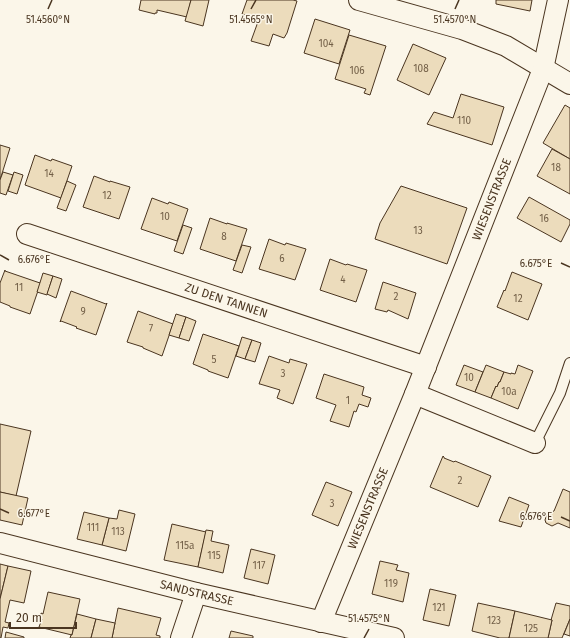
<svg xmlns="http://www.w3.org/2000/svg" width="570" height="638" font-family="'Fira Sans',sans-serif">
<rect width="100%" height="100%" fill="#fbf6e9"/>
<!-- building -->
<g fill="#ecdcbc" stroke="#4a3520">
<path d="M 141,0 L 191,0 L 187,17 L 157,10 L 157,13 L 155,13 L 155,14 L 139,10 Z"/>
<path d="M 191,0 L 209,0 L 203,26 L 185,21 Z"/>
<path d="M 247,0 L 293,0 L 297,1 L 287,33 L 284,38 L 273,34 L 269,46 L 251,41 L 259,19 L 242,14 Z"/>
<path d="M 496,0 L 532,0 L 530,11 L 496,4 Z"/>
<path d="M 315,19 L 350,30 L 339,64 L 304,53 Z"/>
<path d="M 349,35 L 386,46 L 370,95 L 364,93 L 366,89 L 335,79 Z"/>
<path d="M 413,44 L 446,58 L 429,95 L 397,80 Z"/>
<path d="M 461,94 L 504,107 L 492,145 L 427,124 L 434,112 L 453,118 Z"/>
<path d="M 565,105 L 570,108 L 570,159 L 543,143 Z"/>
<path d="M 0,145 L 10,148 L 0,180 Z"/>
<path d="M 552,149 L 570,159 L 570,194 L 537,176 Z"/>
<path d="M 35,155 L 51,161 L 52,159 L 72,166 L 61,198 L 25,185 Z"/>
<path d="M 3,172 L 13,175 L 6,195 L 0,193 L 0,180 Z"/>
<path d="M 14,172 L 23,175 L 17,194 L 8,191 Z"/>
<path d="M 94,176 L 110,182 L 110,181 L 130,187 L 119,219 L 83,207 Z"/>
<path d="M 67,181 L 76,185 L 66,211 L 57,208 Z"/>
<path d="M 401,186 L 467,208 L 447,264 L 375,239 L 380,223 Z"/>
<path d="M 529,197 L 570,220 L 570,224 L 561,242 L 517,218 Z"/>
<path d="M 152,198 L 168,204 L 169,202 L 188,209 L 177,241 L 141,229 Z"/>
<path d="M 210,218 L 227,224 L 227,223 L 247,229 L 236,261 L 200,249 Z"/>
<path d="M 183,225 L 192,228 L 183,254 L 174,251 Z"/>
<path d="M 269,239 L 285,245 L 286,243 L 306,249 L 295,280 L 259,269 Z"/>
<path d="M 242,245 L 251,247 L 242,273 L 233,270 Z"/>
<path d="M 330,259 L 346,265 L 347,264 L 367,270 L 356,302 L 320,290 Z"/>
<path d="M 5,270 L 5,271 L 40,283 L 40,282 L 41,282 L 30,314 L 10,307 L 10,306 L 0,302 L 0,283 Z"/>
<path d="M 512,272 L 542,284 L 528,320 L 497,307 L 504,290 L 505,291 Z"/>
<path d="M 43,273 L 53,276 L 47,295 L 37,292 Z"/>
<path d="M 53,276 L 62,279 L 56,298 L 47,294 Z"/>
<path d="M 383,282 L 416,293 L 408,319 L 388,310 L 387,312 L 375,309 Z"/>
<path d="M 71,291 L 106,304 L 107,303 L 96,335 L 76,328 L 77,327 L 61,321 L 60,322 Z"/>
<path d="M 138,311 L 173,324 L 162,356 L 143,348 L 143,347 L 127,342 Z"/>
<path d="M 176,314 L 186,317 L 179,338 L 169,335 Z"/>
<path d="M 186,317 L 196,321 L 189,341 L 179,338 Z"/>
<path d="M 203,334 L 239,346 L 228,378 L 208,371 L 208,370 L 193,364 Z"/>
<path d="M 242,337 L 252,340 L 245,359 L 236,356 Z"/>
<path d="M 252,340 L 261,343 L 255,362 L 245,359 Z"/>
<path d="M 269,356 L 289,363 L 290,359 L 307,364 L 293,404 L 277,398 L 280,390 L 260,384 L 259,384 Z"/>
<path d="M 464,365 L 483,372 L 475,392 L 456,385 Z"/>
<path d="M 486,365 L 504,372 L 500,382 L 499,382 L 497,387 L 496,386 L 491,398 L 475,392 Z"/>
<path d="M 518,365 L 533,371 L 518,409 L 491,398 L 496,386 L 497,387 L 499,382 L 500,382 L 504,372 L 511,374 L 511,373 L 515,374 Z"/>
<path d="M 324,374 L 364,387 L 362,395 L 371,398 L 368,407 L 359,404 L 356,412 L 354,411 L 349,427 L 330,421 L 336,405 L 316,398 Z"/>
<path d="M 0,424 L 31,431 L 16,496 L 0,492 Z"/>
<path d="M 443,456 L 444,457 L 444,458 L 454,462 L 455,461 L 491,476 L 478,507 L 430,487 Z"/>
<path d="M 326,482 L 352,492 L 338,526 L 312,515 Z"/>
<path d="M 563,489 L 570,492 L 570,528 L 558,523 L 552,526 L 546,523 L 545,520 L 547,514 L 554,511 Z"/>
<path d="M 0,492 L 28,498 L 22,525 L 0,520 Z"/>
<path d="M 509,497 L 529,505 L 521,527 L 499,521 Z"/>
<path d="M 119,510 L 135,514 L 126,551 L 102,545 L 109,518 L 117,519 Z"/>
<path d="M 84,512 L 109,518 L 102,545 L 77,539 Z"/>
<path d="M 172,524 L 206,532 L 198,567 L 164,560 Z"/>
<path d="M 206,530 L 213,531 L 211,541 L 229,545 L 223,573 L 198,567 Z"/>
<path d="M 251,549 L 275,555 L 268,584 L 244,578 Z"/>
<path d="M 380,561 L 398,565 L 396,570 L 409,573 L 403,602 L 372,594 Z"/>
<path d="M 0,564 L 8,566 L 0,599 Z"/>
<path d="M 8,566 L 31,571 L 24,603 L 10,600 L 5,622 L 9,623 L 8,628 L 3,627 L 1,638 L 0,638 L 0,599 Z"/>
<path d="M 430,589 L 456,595 L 449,626 L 423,620 Z"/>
<path d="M 48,592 L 80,599 L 72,635 L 39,627 L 42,619 L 40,618 L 41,613 L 43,614 Z"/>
<path d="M 478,603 L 515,611 L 509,638 L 500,638 L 472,631 Z"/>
<path d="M 556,603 L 570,606 L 570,619 L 562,638 L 548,638 L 552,620 L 551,620 Z"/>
<path d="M 118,608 L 161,618 L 156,635 L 160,636 L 160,638 L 112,638 Z"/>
<path d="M 515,611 L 552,620 L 548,638 L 509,638 Z"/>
<path d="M 77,614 L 96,619 L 91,638 L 70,638 L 71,635 L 72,635 Z"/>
<path d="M 96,619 L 115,623 L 112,638 L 91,638 Z"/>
<path d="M 570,619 L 570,636 L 564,634 Z"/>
<path d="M 231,631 L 253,636 L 253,638 L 229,638 Z"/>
<path d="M 6,632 L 24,637 L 24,638 L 5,638 Z"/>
</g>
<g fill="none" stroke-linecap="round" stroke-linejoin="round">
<defs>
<path id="service" d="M 535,443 L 560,393 L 570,363"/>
<g id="minor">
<path d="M 359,0 L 462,29 L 506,46 L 570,84"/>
<path id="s1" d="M 27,234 L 426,367"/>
<path d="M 415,394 L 535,443"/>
<path id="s2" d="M 0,543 L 196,593 L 394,638"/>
<path id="s3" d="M 321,622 L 415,394 L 543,69 L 558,0"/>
<path d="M 181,638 L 196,593"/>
</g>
</defs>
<!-- service casing -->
<use href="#service" stroke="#4a3520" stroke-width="12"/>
<!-- minor casing -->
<use href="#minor" stroke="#4a3520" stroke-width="22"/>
<!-- service -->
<use href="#service" stroke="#fbf6e9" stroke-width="10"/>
<!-- minor -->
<use href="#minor" stroke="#fbf6e9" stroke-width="20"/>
</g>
<!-- ticks -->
<path fill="none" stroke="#4a3520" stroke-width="1.5" d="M 48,9 L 52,0M 251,9 L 256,0M 455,9 L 459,0M 0,255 L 9,260M 561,263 L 570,267M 0,509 L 9,513M 561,517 L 570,521M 364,638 L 369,629"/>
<g text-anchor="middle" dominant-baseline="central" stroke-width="3" stroke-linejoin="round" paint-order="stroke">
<!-- number labels -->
<g font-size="10" fill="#725f47">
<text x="326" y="44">104</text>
<text x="421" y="69">108</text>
<text x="357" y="71">106</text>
<text x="464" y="121">110</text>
<text x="556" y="168">18</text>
<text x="49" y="174">14</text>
<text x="107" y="196">12</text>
<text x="165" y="217">10</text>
<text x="544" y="219">16</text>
<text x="418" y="231">13</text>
<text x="224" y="237">8</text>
<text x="282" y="259">6</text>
<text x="343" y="280">4</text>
<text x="19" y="288">11</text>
<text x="396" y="297">2</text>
<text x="518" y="299">12</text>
<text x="83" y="312">9</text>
<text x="151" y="329">7</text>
<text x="214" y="360">5</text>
<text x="283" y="374">3</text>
<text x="469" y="378">10</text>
<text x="509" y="392">10a</text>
<text x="348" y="401">1</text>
<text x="460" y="481">2</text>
<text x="332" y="504">3</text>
<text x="93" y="528">111</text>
<text x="118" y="532">113</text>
<text x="185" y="546">115a</text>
<text x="214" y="556">115</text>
<text x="259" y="566">117</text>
<text x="391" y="584">119</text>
<text x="439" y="608">121</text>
<text x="494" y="621">123</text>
<text x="531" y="629">125</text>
</g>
<!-- street labels -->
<g font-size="12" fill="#4a3520" stroke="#fbf6e9">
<text stroke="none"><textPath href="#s3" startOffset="456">WIESENSTRASSE</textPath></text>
<text stroke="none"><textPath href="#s1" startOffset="210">ZU DEN TANNEN</textPath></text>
<text stroke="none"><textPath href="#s3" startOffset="123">WIESENSTRASSE</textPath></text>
<text stroke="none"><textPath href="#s2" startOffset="203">SANDSTRASSE</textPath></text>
</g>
</g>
<g font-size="10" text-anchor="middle" fill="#4a3520" stroke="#fbf6e9" stroke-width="3" stroke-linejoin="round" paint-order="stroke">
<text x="48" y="23">51.4560°N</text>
<text x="251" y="23">51.4565°N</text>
<text x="455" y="23">51.4570°N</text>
<text x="34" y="263">6.676°E</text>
<text x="536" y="267">6.675°E</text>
<text x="34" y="517">6.677°E</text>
<text x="536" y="520">6.676°E</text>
<text x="369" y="622">51.4575°N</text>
</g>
<!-- scale -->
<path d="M10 622v6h66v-6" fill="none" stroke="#4a3520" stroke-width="2"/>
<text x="16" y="622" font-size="12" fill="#4a3520" stroke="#fbf6e9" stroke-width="3" paint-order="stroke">20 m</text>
</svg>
